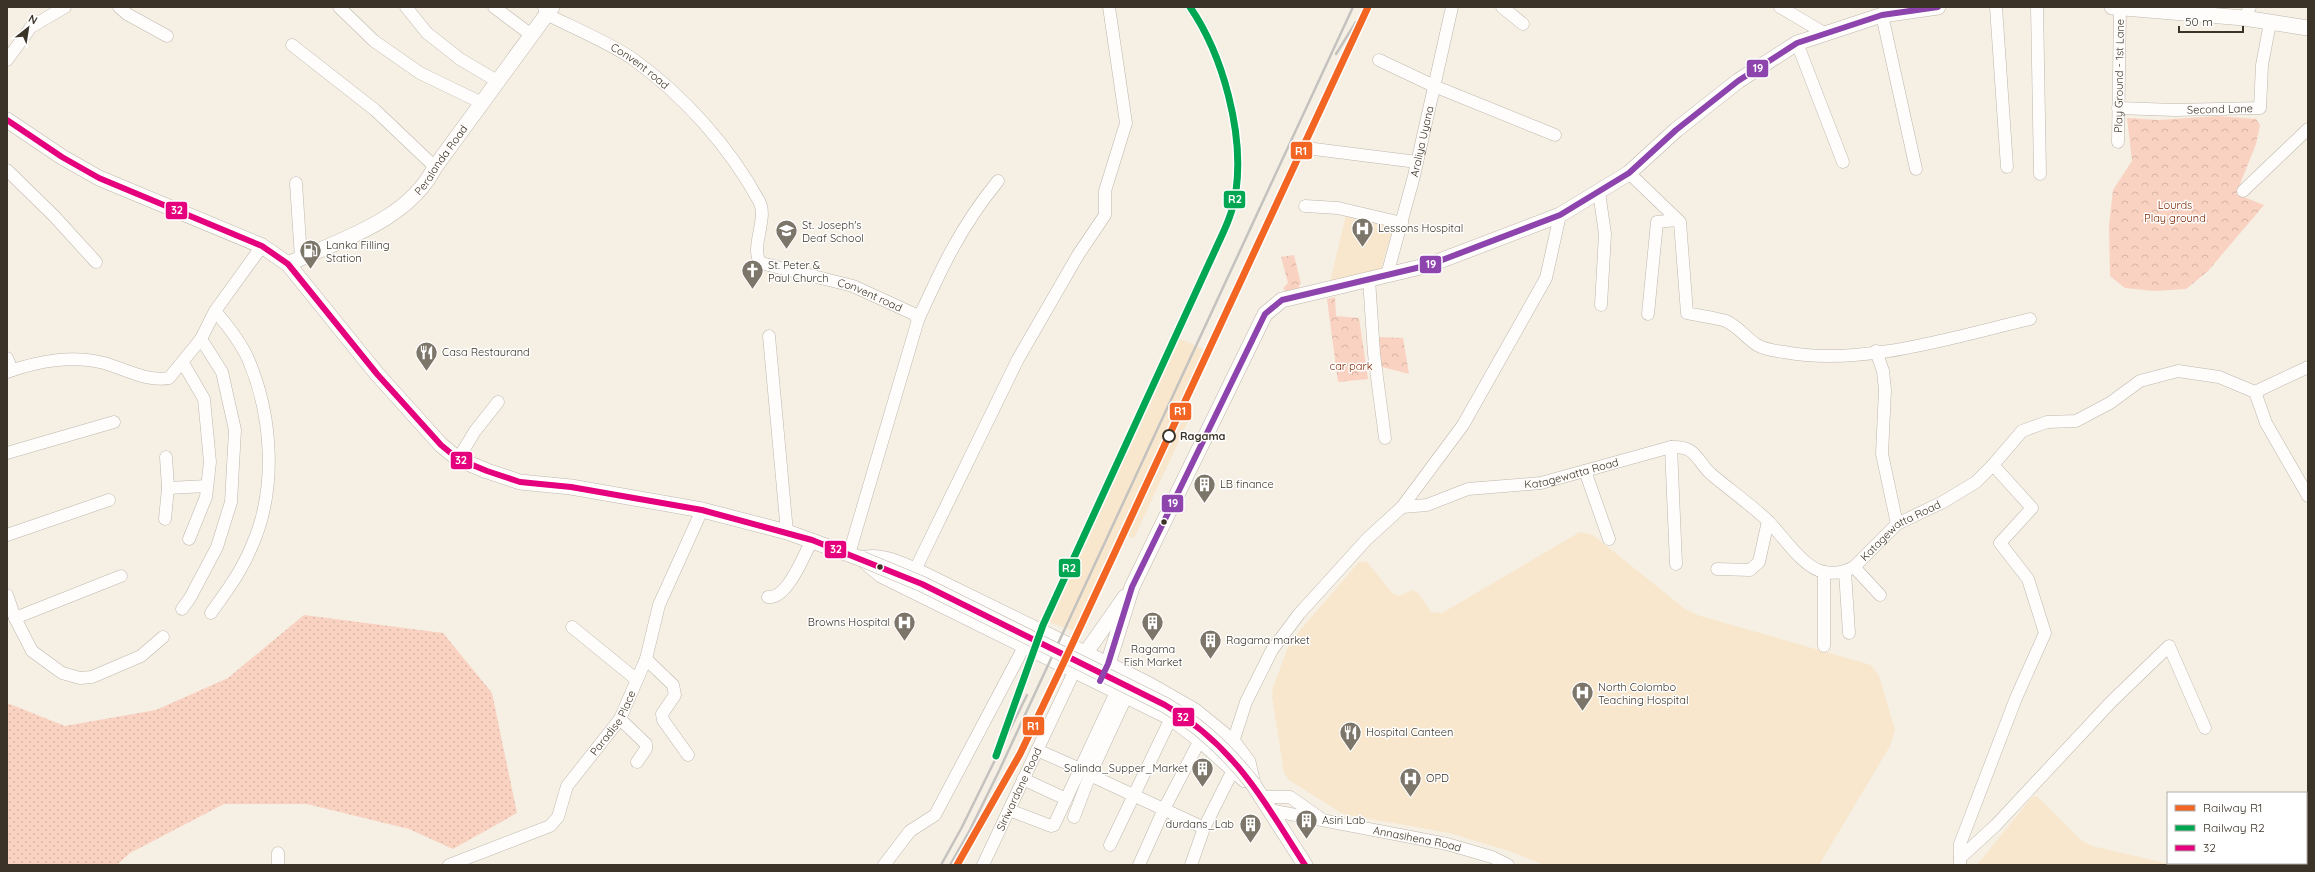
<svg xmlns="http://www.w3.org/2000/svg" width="2315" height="872" font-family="Quicksand,sans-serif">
<defs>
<pattern id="grass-dots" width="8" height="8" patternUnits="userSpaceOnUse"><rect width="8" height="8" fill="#f9d2c1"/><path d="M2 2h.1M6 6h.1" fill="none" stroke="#d6b5a6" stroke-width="1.8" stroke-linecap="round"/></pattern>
<pattern id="park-crowns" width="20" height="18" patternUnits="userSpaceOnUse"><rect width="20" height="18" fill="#f9d2c1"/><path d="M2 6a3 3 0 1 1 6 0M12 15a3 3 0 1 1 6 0" fill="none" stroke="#d6b5a6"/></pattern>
</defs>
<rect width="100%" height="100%" fill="#f6efe4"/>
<!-- built -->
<g fill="#f8e7cd">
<path d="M 1347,211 L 1394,223 L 1380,273 L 1332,284 L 1331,278 Z"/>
<path d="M 1179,338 L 1205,350 L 1175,415 L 1188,421 L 1134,538 L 1127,536 L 1079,633 L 1049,622 Z"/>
<path d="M 1580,532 L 1593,535 L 1685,609 L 1697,615 L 1871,665 L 1879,676 L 1895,730 L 1890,746 L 1819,865 L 1544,865 L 1509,851 L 1449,833 L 1343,814 L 1289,780 L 1284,773 L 1272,696 L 1273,687 L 1290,642 L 1359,562 L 1367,562 L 1393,594 L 1399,596 L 1412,590 L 1418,593 L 1431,612 L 1442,613 Z"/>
<path d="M 2037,796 L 2081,840 L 2092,846 L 2174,865 L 1977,865 L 2032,797 Z"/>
<path d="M 2306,855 L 2308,865 L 2241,865 L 2247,863 L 2306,863 Z"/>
</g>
<!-- grass -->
<path fill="url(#grass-dots)" d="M 304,615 L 443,633 L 492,693 L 517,813 L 453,849 L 409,829 L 307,804 L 224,804 L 130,853 L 117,865 L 7,865 L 7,703 L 65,726 L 156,710 L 228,678 Z"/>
<!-- park -->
<g fill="url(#park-crowns)">
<path d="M 2218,116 L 2256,119 L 2260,125 L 2256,144 L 2236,194 L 2264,205 L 2208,271 L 2186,289 L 2154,291 L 2125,288 L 2110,276 L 2109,226 L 2113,190 L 2132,161 L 2127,118 L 2158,120 Z"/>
<path d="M 1294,255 L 1301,284 L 1299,285 L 1300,290 L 1286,292 L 1283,288 L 1288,283 L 1281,257 Z"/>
<path d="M 1376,289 L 1378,337 L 1403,338 L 1409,374 L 1375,365 L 1372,290 Z"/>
<path d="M 1335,297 L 1336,316 L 1359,318 L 1368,379 L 1338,382 L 1327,299 Z"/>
</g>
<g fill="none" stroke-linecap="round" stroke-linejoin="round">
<defs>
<g id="minor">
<path d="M 119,7 L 127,14 L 167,36"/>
<path d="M 339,7 L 374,41 L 420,73 L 482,103"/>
<path d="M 406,7 L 427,33 L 460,59 L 497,81"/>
<path d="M 494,7 L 530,34"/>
<path id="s1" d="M 544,7 L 546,14 C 572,27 610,43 633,59 C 684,96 729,146 759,201 C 769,218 749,249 761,263 L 853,286 L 914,314 L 918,320 L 849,554"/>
<path d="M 1502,7 L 1523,24"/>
<path d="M 1780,7 L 1824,33"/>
<path d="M 1996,7 L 2007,167"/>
<path d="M 2037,7 L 2040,174"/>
<path d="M 1882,15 L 1916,169"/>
<path d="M 2244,18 L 2250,7"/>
<path d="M 1797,43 L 1843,162"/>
<path d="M 292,45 L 375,110 L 435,167"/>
<path d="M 7,60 L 31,27 L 65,7"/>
<path d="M 1379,60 L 1434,86 L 1555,135"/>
<path id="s2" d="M 2118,108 L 2175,110 L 2260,108 L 2262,65 L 2270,23"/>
<path id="s3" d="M 2118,142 L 2120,9"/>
<path d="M 1314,149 L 1417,162"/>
<path d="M 7,170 L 54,216 L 96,262"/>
<path d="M 1629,173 L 1680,222 L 1687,313 C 1699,316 1714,317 1726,321 C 1739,327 1746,338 1757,345 C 1764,349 1776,351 1784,352 C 1861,367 1954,337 2030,319"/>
<path d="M 296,183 L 301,258"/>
<path d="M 2243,191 L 2308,129"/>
<path d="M 1599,192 L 1605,234 L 1601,305"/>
<path d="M 1305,206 L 1338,208 L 1402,223"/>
<path id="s4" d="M 1387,275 L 1414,176 L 1452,7"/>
<path d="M 1369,279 L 1374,354 L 1385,438"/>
<path d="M 1648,314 L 1657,222 L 1677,220"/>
<path d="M 918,320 C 942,267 961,226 998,181"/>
<path d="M 769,336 L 787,532"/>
<path d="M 1876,351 L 1883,371 L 1885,390 L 1882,454 L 1897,524"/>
<path d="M 7,358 L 12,370"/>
<path d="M 183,363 L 204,399 L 210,462 L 206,497 L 189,539"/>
<path d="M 7,372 C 39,361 71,355 104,363 C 125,369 147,382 169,378 L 201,339 L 215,311 L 262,246"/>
<path d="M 2255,392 L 2308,367"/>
<path d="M 1671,447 L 1676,564"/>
<path d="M 7,453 L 114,422"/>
<path d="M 458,459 L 475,431 L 498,402"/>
<path d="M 1993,465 L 2022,431 L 2047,422 L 2076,421 L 2110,403 L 2140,381 L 2178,371 L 2219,377 L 2255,392 L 2266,423 L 2308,496"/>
<path d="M 1585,471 L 1609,539"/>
<path d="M 168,488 L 207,486"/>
<path id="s5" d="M 1402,507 L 1427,505 L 1468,489 L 1541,483 L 1671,447 C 1697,446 1695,459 1711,474 C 1730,490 1750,504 1768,521 C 1783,536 1803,568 1824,572 C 1834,574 1845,572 1854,567 L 1897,524 L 1943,502 L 1976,482 L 1993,465 L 2032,508 L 2000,543 L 2028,579 L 2045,633 L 2016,698 L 1960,844 L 1960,865"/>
<path d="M 165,519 L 168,488 L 166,457"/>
<path d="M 7,535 L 109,500"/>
<path d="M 1854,567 L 1880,595"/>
<path d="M 1717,569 L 1750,570 L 1759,562 L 1768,521"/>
<path d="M 915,570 L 1018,359 L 1078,255 L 1105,215 L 1105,191 L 1126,123 L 1109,7"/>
<path d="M 1824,572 L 1824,646"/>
<path d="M 1845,572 L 1849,633"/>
<path d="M 7,595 L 15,618 L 32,651 L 62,673 L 80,678 L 92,677 L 141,656 L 163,637"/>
<path d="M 768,597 C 787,600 804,555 812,540"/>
<path d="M 182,609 L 190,598 L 217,547 L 231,502 L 235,430 L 222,372 L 201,339"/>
<path d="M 211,613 C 226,592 241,572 251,548 C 277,491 273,419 249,361 C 241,342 228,326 215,311"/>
<path d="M 15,618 L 121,576"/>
<path d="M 572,627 L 637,680"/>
<path d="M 646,659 L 673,685 L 675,695 L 662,714 L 663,720 L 688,755"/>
<path d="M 620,719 L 646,744 L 646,749 L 637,762"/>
<path d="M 1233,742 L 1246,702 L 1272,650 L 1299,614 L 1367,539 L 1402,507 L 1463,425 L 1546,278 L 1560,215"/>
<path d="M 1037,750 L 1080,769"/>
<path d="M 1090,775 L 1204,828"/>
<path d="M 1023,779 L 1066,799"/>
<path d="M 1262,797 L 1290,797 L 1320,818"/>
<path d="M 1009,810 L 1051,826 L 1054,825 L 1117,690"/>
<path id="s6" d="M 1269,810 L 1447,844 L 1492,857 L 1508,865"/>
<path d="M 1074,817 L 1090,775 L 1127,695"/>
<path d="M 1110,845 L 1171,718"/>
<path d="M 1960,858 L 1996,825 L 2111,702 L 2169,646 L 2205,728"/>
<path d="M 278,865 L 278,853"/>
<path id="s7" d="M 449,865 L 550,826 L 558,817 L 567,786 L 620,719 L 646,659 L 659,605 L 702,510"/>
<path d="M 884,865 L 910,831 L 935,815 L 1025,645"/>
<path id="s8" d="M 983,865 L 1075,670"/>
<path d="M 1139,865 L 1164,809 L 1200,740"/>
<path d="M 1191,865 L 1204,828 L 1233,770"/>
</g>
<g id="major">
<path d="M 2112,7 L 2244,18 L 2308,28"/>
<path d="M 7,120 L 62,157 L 99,178 L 262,246 L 288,264 L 377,374 L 441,445 L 458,459 L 487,471 L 520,482 L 571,487 L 702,510 L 787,532 L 862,559 L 881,575 L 1171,718 L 1200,740 L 1245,780"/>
<path id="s9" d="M 288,264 C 339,240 408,221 435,167 L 552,7"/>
<path d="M 862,559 C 880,554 898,563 915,570 L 1148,684 L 1195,711 L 1233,742 L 1248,762 L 1253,784 L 1305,865"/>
<path d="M 1080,661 L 1125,597"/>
<path d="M 1100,681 L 1108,664 L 1132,587 L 1265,314 L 1282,300 L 1429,265 L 1560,215 L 1629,173 L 1676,130 L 1738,81 L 1797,43 L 1882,15 L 1938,7"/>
</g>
</defs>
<!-- minor casing -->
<use href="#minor" stroke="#beb7ad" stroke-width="13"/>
<!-- major casing -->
<use href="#major" stroke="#beb7ad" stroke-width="16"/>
<!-- minor -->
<use href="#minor" stroke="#fefdfb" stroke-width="12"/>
<!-- major -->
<use href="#major" stroke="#fefdfb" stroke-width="15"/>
<!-- rail -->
<g stroke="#c4c2bf" stroke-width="2.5">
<path d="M 1336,54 L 1356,22"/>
<path d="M 941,865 L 962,827 L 1027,695"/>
<path d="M 950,865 L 970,830 L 999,771 L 1353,7"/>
<path d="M 957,865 L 1020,754 L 1063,664 L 1368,7"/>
</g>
<defs>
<path id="major-bridge" d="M 862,559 L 922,584 L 1165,705 C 1201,726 1228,752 1253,784"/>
</defs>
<!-- major-bridge casing -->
<use href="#major-bridge" stroke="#beb7ad" stroke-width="16" stroke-linecap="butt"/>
<!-- major-bridge -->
<use href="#major-bridge" stroke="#fefdfb" stroke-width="15"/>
<defs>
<path id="bus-1" d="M 7,120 L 62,157 L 99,178 L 262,246 L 288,264 L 377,374 L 441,445 L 458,459 L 487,471 L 520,482 L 571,487 L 702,510 L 812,540 L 922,584 L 1165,705 C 1235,746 1263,800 1305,865"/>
<path id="bus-2" d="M 1100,681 L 1108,664 L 1132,587 L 1265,314 L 1282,300 L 1429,265 L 1560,215 L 1629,173 L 1676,130 L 1738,81 L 1797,43 L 1882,15 L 1938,7"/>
</defs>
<!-- bus-1 casing -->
<use href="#bus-1" stroke="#fff" stroke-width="9"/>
<!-- bus-2 casing -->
<use href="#bus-2" stroke="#fff" stroke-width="9"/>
<!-- bus-1 -->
<use href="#bus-1" stroke="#e5007d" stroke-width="6"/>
<!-- bus-2 -->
<use href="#bus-2" stroke="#8e44ad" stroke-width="6"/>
<defs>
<path id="rail-1" d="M 957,865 L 1020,754 L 1063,664 L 1368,7"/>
<path id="rail-2" d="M 996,756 L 1043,625 L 1217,246 C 1225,229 1234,210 1236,191 C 1244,133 1223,55 1190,7"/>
</defs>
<!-- rail-1 casing -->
<use href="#rail-1" stroke="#fff" stroke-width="10"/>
<!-- rail-2 casing -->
<use href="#rail-2" stroke="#fff" stroke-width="10"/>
<!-- rail-1 -->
<use href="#rail-1" stroke="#f26522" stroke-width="7"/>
<!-- rail-2 -->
<use href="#rail-2" stroke="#00a651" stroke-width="7"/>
</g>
<!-- icons -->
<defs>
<symbol id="hospital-pin" viewBox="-11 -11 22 30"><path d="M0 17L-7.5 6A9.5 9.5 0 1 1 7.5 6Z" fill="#7c7569" stroke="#fff"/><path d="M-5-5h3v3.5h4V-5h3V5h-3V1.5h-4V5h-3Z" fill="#fff"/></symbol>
<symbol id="school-pin" viewBox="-11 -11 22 30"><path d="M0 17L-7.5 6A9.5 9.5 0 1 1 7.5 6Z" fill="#7c7569" stroke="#fff"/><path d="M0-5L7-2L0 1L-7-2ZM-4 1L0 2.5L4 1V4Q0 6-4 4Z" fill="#fff"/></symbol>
<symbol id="fuel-pin" viewBox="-11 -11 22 30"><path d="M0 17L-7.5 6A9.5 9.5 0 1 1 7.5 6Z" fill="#7c7569" stroke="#fff"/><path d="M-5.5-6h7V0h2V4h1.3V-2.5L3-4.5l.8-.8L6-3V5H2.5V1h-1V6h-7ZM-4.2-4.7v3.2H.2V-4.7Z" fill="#fff"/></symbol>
<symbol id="church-pin" viewBox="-11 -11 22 30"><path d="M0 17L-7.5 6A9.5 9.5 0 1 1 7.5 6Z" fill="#7c7569" stroke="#fff"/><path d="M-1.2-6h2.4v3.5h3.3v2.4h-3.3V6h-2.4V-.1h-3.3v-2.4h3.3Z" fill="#fff"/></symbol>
<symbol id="restaurant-pin" viewBox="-11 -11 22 30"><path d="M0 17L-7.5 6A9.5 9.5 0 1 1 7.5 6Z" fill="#7c7569" stroke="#fff"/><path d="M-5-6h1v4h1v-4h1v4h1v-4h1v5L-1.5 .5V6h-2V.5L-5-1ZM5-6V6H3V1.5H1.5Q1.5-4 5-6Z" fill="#fff"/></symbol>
<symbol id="building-pin" viewBox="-11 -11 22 30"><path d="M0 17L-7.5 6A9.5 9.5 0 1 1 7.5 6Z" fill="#7c7569" stroke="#fff"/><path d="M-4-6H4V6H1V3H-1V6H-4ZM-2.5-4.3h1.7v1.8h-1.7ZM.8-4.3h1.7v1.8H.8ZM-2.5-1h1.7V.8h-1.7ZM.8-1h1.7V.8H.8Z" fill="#fff"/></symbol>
</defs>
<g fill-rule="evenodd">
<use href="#hospital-pin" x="1350" y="216" width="25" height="34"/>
<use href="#school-pin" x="774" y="218" width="25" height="34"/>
<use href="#fuel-pin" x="298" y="238" width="25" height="34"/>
<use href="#church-pin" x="740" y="258" width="25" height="34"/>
<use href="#restaurant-pin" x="414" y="340" width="25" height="34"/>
<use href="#building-pin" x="1192" y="472" width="25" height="34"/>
<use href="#hospital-pin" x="892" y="610" width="25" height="34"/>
<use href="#building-pin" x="1140" y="610" width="25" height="34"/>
<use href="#building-pin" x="1198" y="628" width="25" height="34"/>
<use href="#hospital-pin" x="1570" y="680" width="25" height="34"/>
<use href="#restaurant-pin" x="1338" y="720" width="25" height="34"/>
<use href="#building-pin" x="1190" y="756" width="25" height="34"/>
<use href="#hospital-pin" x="1398" y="766" width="25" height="34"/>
<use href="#building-pin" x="1294" y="808" width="25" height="34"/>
<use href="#building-pin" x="1238" y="812" width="25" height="34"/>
</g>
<!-- markers -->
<circle fill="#fff" stroke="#3b3327" stroke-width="2" cx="1169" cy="436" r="6"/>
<g fill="#3b3327" stroke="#fff" stroke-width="1.5">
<circle cx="1164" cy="522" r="3.5"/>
<circle cx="880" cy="567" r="3.5"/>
</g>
<g text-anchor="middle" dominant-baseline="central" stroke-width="3" stroke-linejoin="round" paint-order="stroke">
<!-- street labels -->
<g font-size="11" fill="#3b3327" stroke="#fff">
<text stroke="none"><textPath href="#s1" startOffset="115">Convent road</textPath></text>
<text stroke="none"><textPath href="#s3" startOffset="66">Play Ground - 1st Lane</textPath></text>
<text stroke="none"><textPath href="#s2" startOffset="102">Second Lane</textPath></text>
<text stroke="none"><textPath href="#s4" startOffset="138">Araliya Uyana</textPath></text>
<text stroke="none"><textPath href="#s9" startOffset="189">Peralanda Road</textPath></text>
<text stroke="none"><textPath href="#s1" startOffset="474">Convent road</textPath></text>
<text stroke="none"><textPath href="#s5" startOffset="174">Katagewatta Road</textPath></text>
<text stroke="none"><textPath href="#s5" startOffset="570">Katagewatta Road</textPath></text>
<text stroke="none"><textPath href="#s7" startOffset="231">Paradise Place</textPath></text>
<text stroke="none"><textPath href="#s8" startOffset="84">Siriwardane Road</textPath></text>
<text stroke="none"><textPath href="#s6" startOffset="151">Annasihena Road</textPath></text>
</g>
<!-- park labels -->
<g font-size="11" fill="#7f2700" stroke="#fff">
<text x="2175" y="205">Lourds<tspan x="2175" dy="13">Play ground</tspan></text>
<text x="1351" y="366">car park</text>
</g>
<!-- poi labels -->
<g font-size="11" fill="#3b3327" stroke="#fff" text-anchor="start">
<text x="802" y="225">St. Joseph's<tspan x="802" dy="13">Deaf School</tspan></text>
<text x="1378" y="228">Lessons Hospital</text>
<text x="326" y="245">Lanka Filling<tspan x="326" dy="13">Station</tspan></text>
<text x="768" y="265">St. Peter &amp;<tspan x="768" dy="13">Paul Church</tspan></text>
<text x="442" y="352">Casa Restaurand</text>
<text x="1220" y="484">LB finance</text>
<text x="890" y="622" text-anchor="end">Browns Hospital</text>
<text x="1226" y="640">Ragama market</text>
<text x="1153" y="649" text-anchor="middle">Ragama<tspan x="1153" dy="13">Fish Market</tspan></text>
<text x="1598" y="687">North Colombo<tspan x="1598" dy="13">Teaching Hospital</tspan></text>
<text x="1366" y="732">Hospital Canteen</text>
<text x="1188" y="768" text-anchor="end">Salinda_Supper_Market</text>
<text x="1426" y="778">OPD</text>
<text x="1322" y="820">Asiri Lab</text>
<text x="1234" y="824" text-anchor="end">durdans_Lab</text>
</g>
<!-- stop labels -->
<g font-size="11" font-weight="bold" fill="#3b3327" stroke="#fff" text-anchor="start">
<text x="1180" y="436">Ragama</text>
</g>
</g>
<g stroke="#fff" stroke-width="1.5">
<rect x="1746" y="59" width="23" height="19" rx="4" fill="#8e44ad"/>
<rect x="1290" y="141" width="23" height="19" rx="4" fill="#f26522"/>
<rect x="1223" y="190" width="23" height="19" rx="4" fill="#00a651"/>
<rect x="165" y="201" width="23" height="19" rx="4" fill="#e5007d"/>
<rect x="1419" y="255" width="23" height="19" rx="4" fill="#8e44ad"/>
<rect x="1169" y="402" width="23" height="19" rx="4" fill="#f26522"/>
<rect x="450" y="451" width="23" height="19" rx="4" fill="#e5007d"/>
<rect x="1161" y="494" width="23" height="19" rx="4" fill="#8e44ad"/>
<rect x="824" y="540" width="23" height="19" rx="4" fill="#e5007d"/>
<rect x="1058" y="558" width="23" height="20" rx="4" fill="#00a651"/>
<rect x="1172" y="707" width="23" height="20" rx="4" fill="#e5007d"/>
<rect x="1022" y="716" width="23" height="20" rx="4" fill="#f26522"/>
</g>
<g font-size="11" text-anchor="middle" font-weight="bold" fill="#fff">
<text x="1758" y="72">19</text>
<text x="1301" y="155">R1</text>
<text x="1235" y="203">R2</text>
<text x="177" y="214">32</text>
<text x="1431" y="268">19</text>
<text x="1180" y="415">R1</text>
<text x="461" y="464">32</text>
<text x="1173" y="507">19</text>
<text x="836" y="553">32</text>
<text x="1069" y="572">R2</text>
<text x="1183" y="721">32</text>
<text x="1033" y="730">R1</text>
</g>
<!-- border -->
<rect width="2315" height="872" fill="none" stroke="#3b3327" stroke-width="16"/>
<!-- legend -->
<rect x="2167" y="792" width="140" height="72" fill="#ffffff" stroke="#b1ada9"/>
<rect x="2175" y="805" width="20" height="6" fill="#f26522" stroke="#b1ada9"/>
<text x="2203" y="812" font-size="12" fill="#3b3327">Railway R1</text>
<rect x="2175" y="825" width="20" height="6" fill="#00a651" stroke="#b1ada9"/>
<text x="2203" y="832" font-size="12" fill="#3b3327">Railway R2</text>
<rect x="2175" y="845" width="20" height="6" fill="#e5007d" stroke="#b1ada9"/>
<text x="2203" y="852" font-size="12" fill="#3b3327">32</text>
<!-- north arrow -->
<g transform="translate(28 28) rotate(30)" stroke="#ffffff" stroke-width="3" paint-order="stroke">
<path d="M0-3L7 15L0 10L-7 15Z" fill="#3b3327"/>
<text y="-6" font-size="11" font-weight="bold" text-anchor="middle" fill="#3b3327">N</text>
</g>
<!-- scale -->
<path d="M2179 26v6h64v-6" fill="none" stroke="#3b3327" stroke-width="2"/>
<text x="2185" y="26" font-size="12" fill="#3b3327" stroke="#ffffff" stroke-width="3" paint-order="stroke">50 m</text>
</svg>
